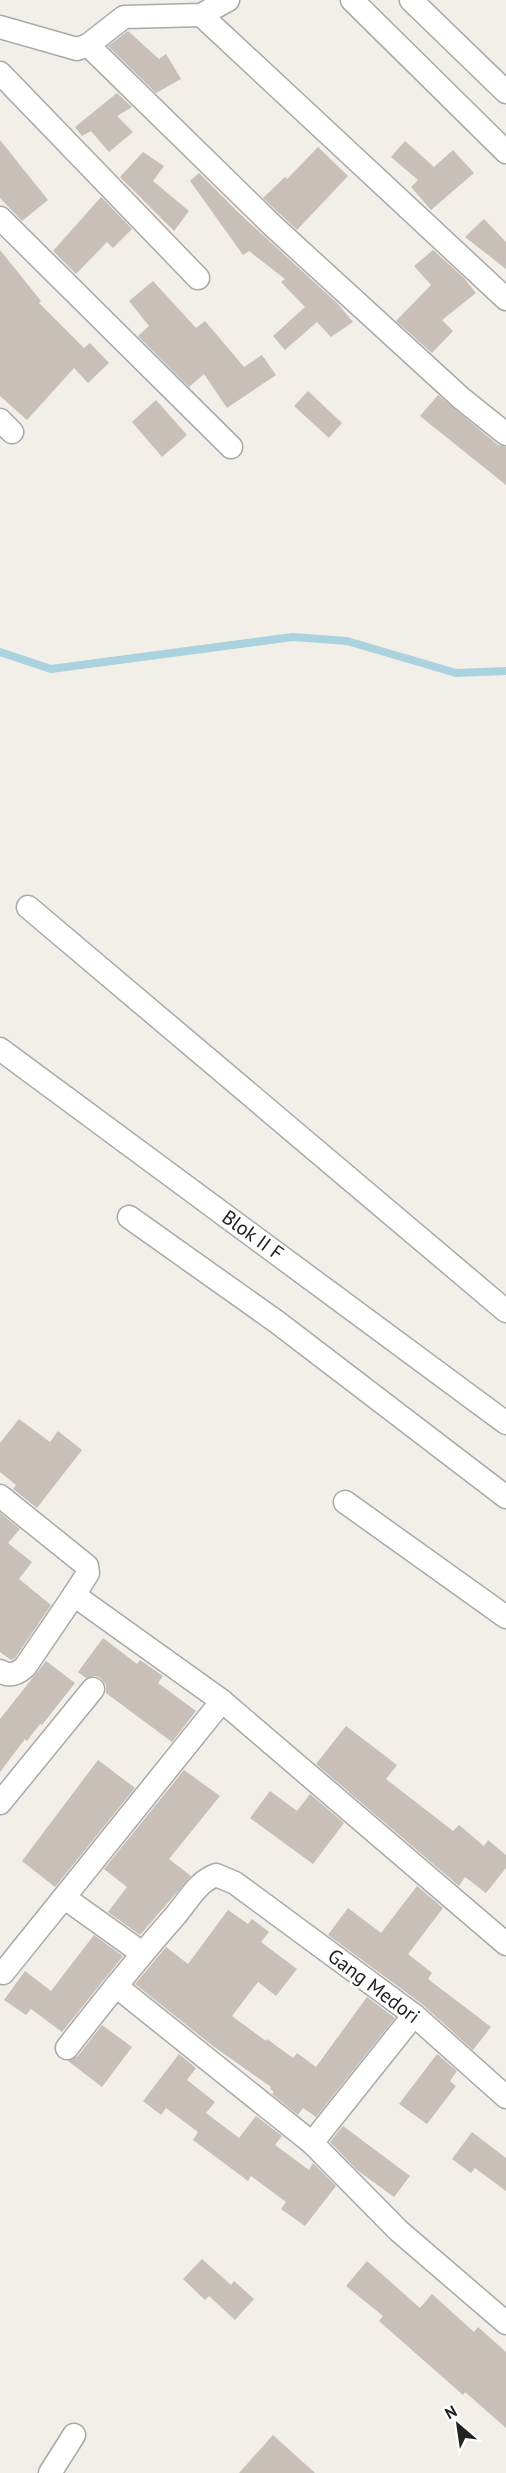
<svg xmlns="http://www.w3.org/2000/svg" width="506" height="2473" font-family="'PT Sans',sans-serif">
<rect width="100%" height="100%" fill="#f2efe9"/>
<g fill="none" stroke-linecap="round" stroke-linejoin="round">
<!-- stream -->
<path stroke="#aad3df" stroke-width="8" d="M 0,652 L 51,669 L 293,637 L 347,641 L 456,673 L 506,671"/>
</g>
<!-- building -->
<g fill="#c7bfb8">
<path d="M 128,31 L 159,59 L 166,54 L 181,79 L 156,93 L 108,46 Z"/>
<path d="M 117,93 L 132,107 L 117,116 L 133,132 L 109,152 L 91,131 L 82,136 L 75,127 Z"/>
<path d="M 0,140 L 48,200 L 22,221 L 0,198 Z"/>
<path d="M 405,141 L 434,167 L 453,150 L 474,173 L 431,210 L 411,187 L 418,180 L 391,157 Z"/>
<path d="M 318,147 L 348,176 L 297,230 L 263,198 L 285,177 L 287,179 Z"/>
<path d="M 143,152 L 164,166 L 153,181 L 189,211 L 174,231 L 120,177 Z"/>
<path d="M 199,173 L 240,214 L 338,304 L 353,322 L 331,337 L 317,322 L 285,350 L 273,336 L 305,307 L 281,282 L 285,279 L 249,251 L 243,255 L 190,181 Z"/>
<path d="M 101,197 L 132,229 L 113,248 L 107,242 L 76,274 L 53,251 Z"/>
<path d="M 484,219 L 506,242 L 506,269 L 465,237 Z"/>
<path d="M 0,250 L 41,301 L 39,303 L 84,348 L 90,343 L 109,363 L 88,383 L 74,368 L 27,420 L 0,396 Z"/>
<path d="M 433,250 L 463,277 L 476,293 L 442,320 L 453,331 L 432,353 L 396,321 L 431,285 L 414,266 Z"/>
<path d="M 153,281 L 196,328 L 205,321 L 244,367 L 262,355 L 276,375 L 227,408 L 204,374 L 189,387 L 138,336 L 149,326 L 129,301 Z"/>
<path d="M 308,391 L 342,423 L 329,438 L 294,406 Z"/>
<path d="M 438,395 L 498,445 L 506,447 L 506,485 L 420,416 Z"/>
<path d="M 156,400 L 187,435 L 162,457 L 132,422 Z"/>
<path d="M 19,1419 L 50,1442 L 58,1431 L 82,1450 L 37,1508 L 13,1489 L 16,1485 L 0,1472 L 0,1443 Z"/>
<path d="M 0,1513 L 20,1529 L 8,1543 L 32,1562 L 19,1579 L 51,1605 L 15,1658 L 11,1660 L 0,1652 Z"/>
<path d="M 103,1638 L 137,1664 L 140,1660 L 163,1676 L 158,1683 L 196,1711 L 172,1742 L 106,1693 L 106,1685 L 101,1678 L 95,1676 L 86,1678 L 78,1672 Z"/>
<path d="M 46,1661 L 75,1683 L 42,1725 L 40,1724 L 27,1741 L 25,1739 L 0,1772 L 0,1719 Z"/>
<path d="M 346,1726 L 397,1765 L 386,1779 L 453,1831 L 459,1825 L 484,1846 L 488,1840 L 506,1855 L 506,1868 L 486,1893 L 465,1877 L 459,1886 L 316,1764 Z"/>
<path d="M 98,1760 L 135,1788 L 55,1887 L 22,1861 Z"/>
<path d="M 184,1770 L 220,1796 L 169,1859 L 191,1876 L 140,1935 L 108,1912 L 127,1887 L 104,1869 Z"/>
<path d="M 270,1791 L 297,1811 L 310,1794 L 344,1823 L 313,1864 L 250,1818 Z"/>
<path d="M 417,1886 L 443,1908 L 408,1954 L 432,1973 L 428,1979 L 491,2027 L 473,2050 L 422,2004 L 328,1935 L 348,1908 L 381,1933 Z"/>
<path d="M 228,1910 L 248,1924 L 252,1919 L 269,1932 L 261,1942 L 297,1969 L 276,1996 L 258,1982 L 232,2016 L 266,2041 L 267,2039 L 293,2058 L 297,2053 L 316,2067 L 367,1997 L 395,2018 L 316,2117 L 303,2108 L 298,2115 L 272,2094 L 274,2092 L 270,2089 L 271,2087 L 213,2046 L 135,1984 L 166,1947 L 188,1964 Z"/>
<path d="M 94,1935 L 123,1956 L 62,2032 L 31,2009 L 26,2015 L 4,2000 L 25,1971 L 51,1991 Z"/>
<path d="M 102,2025 L 132,2047 L 102,2087 L 68,2061 L 78,2056 Z"/>
<path d="M 179,2054 L 196,2068 L 187,2080 L 215,2102 L 206,2113 L 239,2138 L 256,2116 L 282,2136 L 275,2145 L 309,2170 L 313,2163 L 336,2186 L 305,2226 L 281,2209 L 286,2202 L 251,2176 L 248,2181 L 193,2140 L 198,2132 L 166,2108 L 161,2115 L 143,2101 Z"/>
<path d="M 437,2054 L 457,2071 L 450,2081 L 456,2086 L 427,2124 L 399,2104 Z"/>
<path d="M 343,2126 L 410,2176 L 394,2197 L 357,2170 L 330,2142 Z"/>
<path d="M 472,2132 L 506,2158 L 506,2191 L 475,2168 L 471,2173 L 452,2159 Z"/>
<path d="M 202,2259 L 231,2285 L 234,2281 L 254,2299 L 235,2320 L 209,2296 L 205,2300 L 183,2279 Z"/>
<path d="M 367,2261 L 420,2308 L 432,2294 L 474,2332 L 478,2327 L 506,2352 L 506,2428 L 465,2392 L 463,2395 L 413,2351 L 379,2321 L 383,2316 L 346,2286 Z"/>
<path d="M 273,2435 L 315,2473 L 239,2473 Z"/>
</g>
<g fill="none" stroke-linecap="round" stroke-linejoin="round">
<defs>
<g id="street">
<path d="M 352,0 L 506,152"/>
<path d="M 411,0 L 506,92"/>
<path d="M 201,15 L 506,299"/>
<path d="M 0,27 L 77,49 L 88,45 L 124,17 L 201,15 L 228,0"/>
<path d="M 88,45 L 273,226 L 461,398 L 506,434"/>
<path d="M 0,73 L 198,278"/>
<path d="M 0,218 L 231,447"/>
<path d="M 0,420 L 12,432"/>
<path d="M 28,907 L 506,1311"/>
<path d="M 0,1049 L 506,1423"/>
<path d="M 129,1217 L 277,1322 L 506,1497"/>
<path d="M 0,1496 L 87,1566 L 88,1573 L 74,1595"/>
<path d="M 345,1502 L 506,1617"/>
<path d="M 0,1671 C 9,1677 17,1674 25,1667 L 74,1595 L 222,1701 L 506,1944"/>
<path d="M 0,1803 L 93,1689"/>
<path d="M 65,1898 L 142,1953"/>
<path d="M 3,1973 L 222,1701"/>
<path d="M 116,1986 L 312,2143 L 414,2015"/>
<path d="M 67,2048 C 102,2003 137,1959 175,1916 C 188,1901 197,1882 216,1875 L 235,1883 L 414,2015 L 506,2097"/>
<path d="M 312,2143 L 399,2231 L 506,2323"/>
<path d="M 50,2473 L 74,2435"/>
</g>
</defs>
<!-- street casing -->
<use href="#street" stroke="#a9a9a9" stroke-width="25"/>
<!-- street -->
<use href="#street" stroke="#fff" stroke-width="22"/>
</g>
<g text-anchor="middle" dominant-baseline="central" stroke-width="5" stroke-linejoin="round" paint-order="stroke">
<!-- street labels -->
<g font-size="20" fill="#222" stroke="#fff">
<text transform="translate(253 1235) rotate(36)">Blok II F</text>
<text transform="translate(374 1986) rotate(37)">Gang Medori</text>
</g>
</g>
<!-- north arrow -->
<g transform="translate(458 2425) rotate(331)" stroke="#ffffff" stroke-width="4.5" paint-order="stroke">
<path d="M0-4.5L10 22L0 15L-10 22Z" fill="#222222"/>
<text y="-9" font-size="16" font-weight="bold" text-anchor="middle" fill="#222222">N</text>
</g>
</svg>
